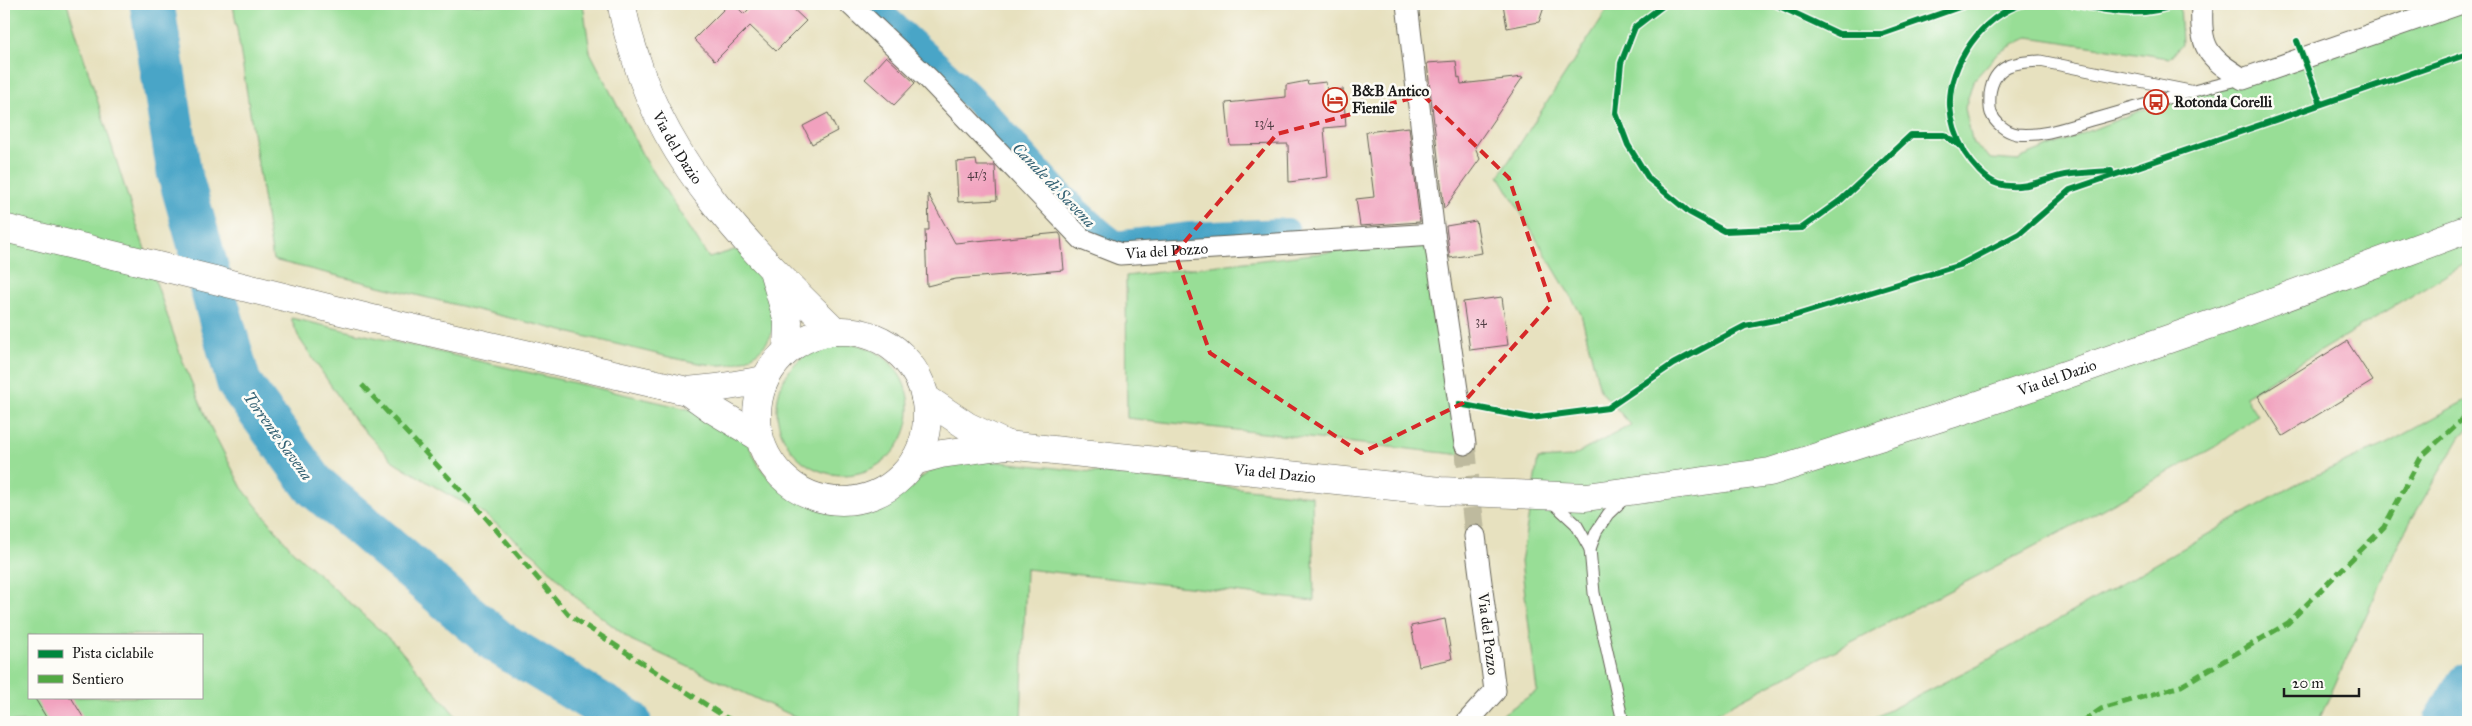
<svg xmlns="http://www.w3.org/2000/svg" width="2472" height="726" font-family="'IM FELL Great Primer',serif">
<rect width="100%" height="100%" fill="#fdfcf7"/>
<filter id="ink" filterUnits="userSpaceOnUse"><feTurbulence type="fractalNoise" baseFrequency=".02" numOctaves="2"/><feDisplacementMap in="SourceGraphic" scale="10" xChannelSelector="R" yChannelSelector="G"/><feConvolveMatrix kernelMatrix="1 2 1 2 8 2 1 2 1" color-interpolation-filters="sRGB"/></filter>
<filter id="wash" filterUnits="userSpaceOnUse"><feTurbulence type="fractalNoise" baseFrequency=".0096" numOctaves="4" result="noise"/><feDisplacementMap in="SourceGraphic" scale="20" xChannelSelector="R" yChannelSelector="G"/><feGaussianBlur stdDeviation="1.12" result="paint"/><feColorMatrix in="noise" values="0 0 0 0 0 0 0 0 0 0 0 0 0 0 0 0 0 1.4 0 .05"/><feComposite in="paint" operator="in"/></filter>
<g filter="url(#wash)">
<rect width="100%" height="100%" fill="#e7e1bf"/>
<!-- green -->
<g fill="#98de96" stroke="#5a7d59" fill-rule="evenodd">
<path d="M 4,4 L 67,4 L 137,226 L 183,362 L 209,424 L 242,488 L 292,550 L 396,645 L 461,722 L 4,722 ZM 29,635 L 201,635 L 201,697 L 29,697 Z"/>
<path d="M 233,4 L 583,4 L 590,52 L 642,154 L 709,258 L 734,250 L 739,251 C 747,260 771,286 774,296 C 785,336 755,367 715,365 C 700,364 684,360 669,357 L 273,260 Z"/>
<path d="M 1611,4 L 2180,4 L 2182,44 L 2169,58 L 2029,37 L 1999,52 L 1973,81 L 1965,108 L 1973,144 L 1992,159 L 2019,161 L 2021,158 L 2190,91 L 2378,20 L 2426,4 L 2468,4 L 2468,262 L 2245,396 L 2257,415 L 2220,444 L 2063,531 L 1699,722 L 1491,722 L 1537,691 L 1521,562 L 1538,459 L 1571,457 L 1631,425 L 1600,390 L 1581,314 L 1499,176 Z"/>
<path d="M 1432,240 L 1463,455 L 1127,418 L 1126,276 Z"/>
<path d="M 291,318 L 697,411 C 710,417 726,423 737,432 C 749,440 753,456 760,467 C 786,503 833,519 875,506 C 900,499 914,480 936,468 C 946,463 961,462 973,459 L 1312,496 L 1314,601 L 1026,569 L 1021,722 L 806,722 L 631,640 L 578,599 L 536,556 L 480,511 L 447,494 L 393,461 L 355,421 L 299,338 Z"/>
<circle cx="843" cy="409" r="66"/>
<path d="M 2468,399 L 2468,429 L 2461,435 L 2402,536 L 2318,722 L 1866,722 L 1984,662 L 2294,485 L 2388,443 Z"/>
</g>
<g fill="none" stroke-linecap="round" stroke-linejoin="round">
<!-- canal -->
<path stroke="#48a5c7" stroke-width="26" d="M 872,4 C 908,39 948,72 982,108 C 1026,155 1064,205 1116,244 L 1190,235 L 1287,231"/>
<!-- river -->
<g stroke="#48a5c7" stroke-width="45">
<path d="M 152,4 L 179,172 L 239,383 L 314,485 L 498,642 L 629,722"/>
<path d="M 2446,722 L 2468,685"/>
</g>
</g>
<g id="blocks">
<!-- building -->
<g fill="#f1a1be">
<path d="M 729,4 L 734,4 L 744,14 L 754,4 L 771,4 L 780,12 L 788,4 L 806,21 L 776,51 L 750,26 L 715,61 L 694,39 Z"/>
<path d="M 1503,4 L 1545,4 L 1539,22 L 1507,28 Z"/>
<path d="M 886,56 L 915,83 L 894,105 L 865,79 Z"/>
<path d="M 1456,61 L 1458,78 L 1460,77 L 1461,84 L 1523,77 L 1475,147 L 1480,159 L 1444,209 L 1427,63 Z"/>
<path d="M 1307,81 L 1308,84 L 1326,82 L 1327,92 L 1343,89 L 1346,126 L 1324,128 L 1328,177 L 1289,182 L 1288,144 L 1230,145 L 1226,103 L 1286,97 L 1286,85 Z"/>
<path d="M 828,113 L 837,131 L 812,144 L 803,126 Z"/>
<path d="M 1409,127 L 1420,222 L 1360,226 L 1356,199 L 1374,197 L 1366,132 Z"/>
<path d="M 976,160 L 977,166 L 995,166 L 997,200 L 958,202 L 956,162 Z"/>
<path d="M 928,194 L 955,243 L 1059,233 L 1061,236 L 1064,270 L 956,279 L 927,286 L 925,230 L 929,230 Z"/>
<path d="M 1476,221 L 1482,253 L 1450,258 L 1446,226 Z"/>
<path d="M 1502,297 L 1508,345 L 1470,350 L 1463,302 Z"/>
<path d="M 2347,341 L 2373,381 L 2283,436 L 2258,396 Z"/>
<path d="M 1445,619 L 1452,659 L 1419,666 L 1411,626 Z"/>
<path d="M 34,697 L 71,697 L 86,722 L 49,722 Z"/>
</g>
</g>
</g>
<g filter="url(#ink)">
<use href="#blocks" fill-opacity="0" stroke="#636155" stroke-width="1"/>
<g fill="none" stroke-linecap="round" stroke-linejoin="round">
<!-- minor-tunnel -->
<path stroke="#beba9e" stroke-width="21" stroke-dasharray="21 11" stroke-linecap="butt" d="M 1465,444 L 1475,536"/>
<defs>
<g id="service">
<path d="M 2190,91 L 2040,61 C 2015,62 1994,64 1990,94 C 1990,100 1989,107 1991,113 C 1995,123 2006,132 2017,134 C 2043,137 2070,126 2095,119 C 2144,105 2192,90 2242,79"/>
<path d="M 1550,500 L 1576,524 L 1590,549"/>
<path d="M 1623,722 L 1594,593 L 1590,549 L 1596,532 L 1608,514 L 1626,497"/>
</g>
<g id="minor">
<path id="s1" d="M 850,4 L 928,78 L 1082,239 L 1120,254 L 1434,234"/>
<path d="M 1407,4 L 1434,234 L 1465,444"/>
<path d="M 2202,4 C 2200,48 2206,56 2243,79 L 2459,4"/>
<path d="M 1467,722 L 1495,691 L 1475,536"/>
</g>
<g id="primary">
<path id="s2" d="M 622,4 C 624,23 630,40 636,59 C 670,171 753,251 835,331"/>
<path d="M 4,228 L 377,320 L 687,391 L 717,388 L 764,380"/>
<path d="M 774,274 L 788,321 L 787,350"/>
<circle cx="842" cy="416" r="85"/>
<path d="M 687,391 L 712,409 L 759,437"/>
<path d="M 925,398 L 967,426 L 1007,445"/>
<path id="s3" d="M 914,461 L 941,454 L 1007,445 L 1440,491 L 1586,497 L 1770,472 L 1973,407 L 2226,319 L 2468,229"/>
</g>
</defs>
<!-- service casing -->
<use href="#service" stroke="#636155" stroke-width="13"/>
<!-- minor casing -->
<use href="#minor" stroke="#636155" stroke-width="23"/>
<!-- primary casing -->
<use href="#primary" stroke="#636155" stroke-width="29"/>
<!-- service -->
<use href="#service" stroke="#fff" stroke-width="11"/>
<!-- minor -->
<use href="#minor" stroke="#fff" stroke-width="21"/>
<!-- primary -->
<use href="#primary" stroke="#fff" stroke-width="28"/>
<!-- quiet -->
<g stroke="#52a943" stroke-width="5" stroke-dasharray="10 5" stroke-linecap="butt">
<path d="M 362,385 L 480,511 L 569,615 L 725,717 L 736,722"/>
<path d="M 2082,722 L 2101,709 L 2181,686 L 2288,623 L 2384,527 L 2421,457 L 2468,414"/>
</g>
<defs>
<g id="cycleway">
<path d="M 1665,4 L 1635,27 L 1621,63 L 1616,113 L 1628,145 L 1649,179 L 1689,212 L 1724,231 L 1802,228 L 1841,200 L 1911,135 L 1944,135 L 1962,147"/>
<path d="M 1775,4 L 1839,34 L 1882,34 L 1968,4"/>
<path d="M 2023,4 C 1983,15 1948,64 1950,106 C 1951,122 1957,139 1965,153 C 1972,164 1985,180 1998,184 C 2021,191 2042,180 2065,175 C 2080,172 2096,172 2111,171"/>
<path d="M 2073,4 C 2110,11 2141,19 2177,4"/>
<path d="M 2297,41 L 2321,104"/>
<path d="M 1459,404 L 1531,418 L 1608,408 L 1673,364 L 1745,326 L 1790,317 L 1960,265 L 2019,234 L 2070,190 L 2468,54"/>
</g>
</defs>
<!-- cycleway casing -->
<use href="#cycleway" stroke="#fdfcf7" stroke-width="9"/>
<!-- cycleway -->
<use href="#cycleway" stroke="#00873e" stroke-width="6"/>
</g>
</g>
<!-- marked area -->
<path fill="none" stroke="#d62828" stroke-width="4" stroke-dasharray="10 6" stroke-linejoin="round" d="M 1423,95 L 1509,178 L 1551,304 L 1463,403 L 1361,453 L 1210,353 L 1175,253 L 1277,134 Z"/>
<!-- icons -->
<defs>
<symbol id="hotel-ring" viewBox="-11 -11 22 22"><circle r="9.5" fill="#fdfcf7" stroke="#c8321e" stroke-width="1.5"/><path d="M-6-4.5h1.5V1H6V5H4.5V3h-9V5H-6ZM-4 0a1.8 1.8 0 1 1 3.6 0ZM.5 0V-2.5h3Q6-2.5 6 0Z" fill="#c8321e"/></symbol>
<symbol id="bus-ring" viewBox="-11 -11 22 22"><circle r="9.5" fill="#fdfcf7" stroke="#c8321e" stroke-width="1.5"/><path d="M-5-6H5V4H4V6H2V4H-2V6H-4V4H-5ZM-3.5-4V0h7V-4ZM-3.5 1.2v1.5H-2V1.2ZM2 1.2v1.5H3.5V1.2Z" fill="#c8321e"/></symbol>
</defs>
<g fill-rule="evenodd">
<use href="#hotel-ring" x="1321" y="86" width="28" height="28"/>
<use href="#bus-ring" x="2142" y="88" width="28" height="28"/>
</g>
<g text-anchor="middle" dominant-baseline="central" stroke-width="5" stroke-linejoin="round" paint-order="stroke">
<!-- number labels -->
<g font-size="12" fill="#513d44">
<text x="1264" y="123">13/4</text>
<text x="977" y="174">41/3</text>
<text x="1481" y="321">34</text>
</g>
<!-- poi labels -->
<g font-size="15" font-weight="bold" fill="#1c1c1c" stroke="#fdfcf7" text-anchor="start">
<text x="1352" y="91">B&amp;B Antico<tspan x="1352" dy="17">Fienile</tspan></text>
<text x="2174" y="102">Rotonda Corelli</text>
</g>
<!-- street labels -->
<g font-size="15" fill="#1c1c1c" stroke="#fdfcf7">
<text stroke="none"><textPath href="#s2" startOffset="155">Via del Dazio</textPath></text>
<text stroke="none"><textPath href="#s1" startOffset="418">Via del Pozzo</textPath></text>
<text stroke="none"><textPath href="#s3" startOffset="1164">Via del Dazio</textPath></text>
<text stroke="none"><textPath href="#s3" startOffset="364">Via del Dazio</textPath></text>
<text transform="translate(1488 634) rotate(83)">Via del Pozzo</text>
</g>
<!-- water labels -->
<g font-size="16" font-style="italic" fill="#326072" stroke="#fdfcf7">
<text transform="translate(1054 185) rotate(46)">Canale di Savena</text>
<text transform="translate(278 436) rotate(54)">Torrente Savena</text>
</g>
</g>
<!-- margin -->
<rect width="2472" height="726" fill="none" stroke="#fdfcf7" stroke-width="20"/>
<!-- legend -->
<rect x="28" y="634" width="175" height="65" fill="#fdfcf7" stroke="#a3a29f"/>
<rect x="38" y="650" width="25" height="8" fill="#00873e" stroke="#a3a29f"/>
<text x="72" y="658" font-size="15" fill="#1c1c1c">Pista ciclabile</text>
<rect x="38" y="675" width="25" height="8" fill="#52a943" stroke="#a3a29f"/>
<text x="72" y="684" font-size="15" fill="#1c1c1c">Sentiero</text>
<!-- scale -->
<path d="M2284 688v8h75v-8" fill="none" stroke="#1c1c1c" stroke-width="2.5"/>
<text x="2292" y="688" font-size="15" fill="#1c1c1c" stroke="#fdfcf7" stroke-width="4" paint-order="stroke">20 m</text>
</svg>
